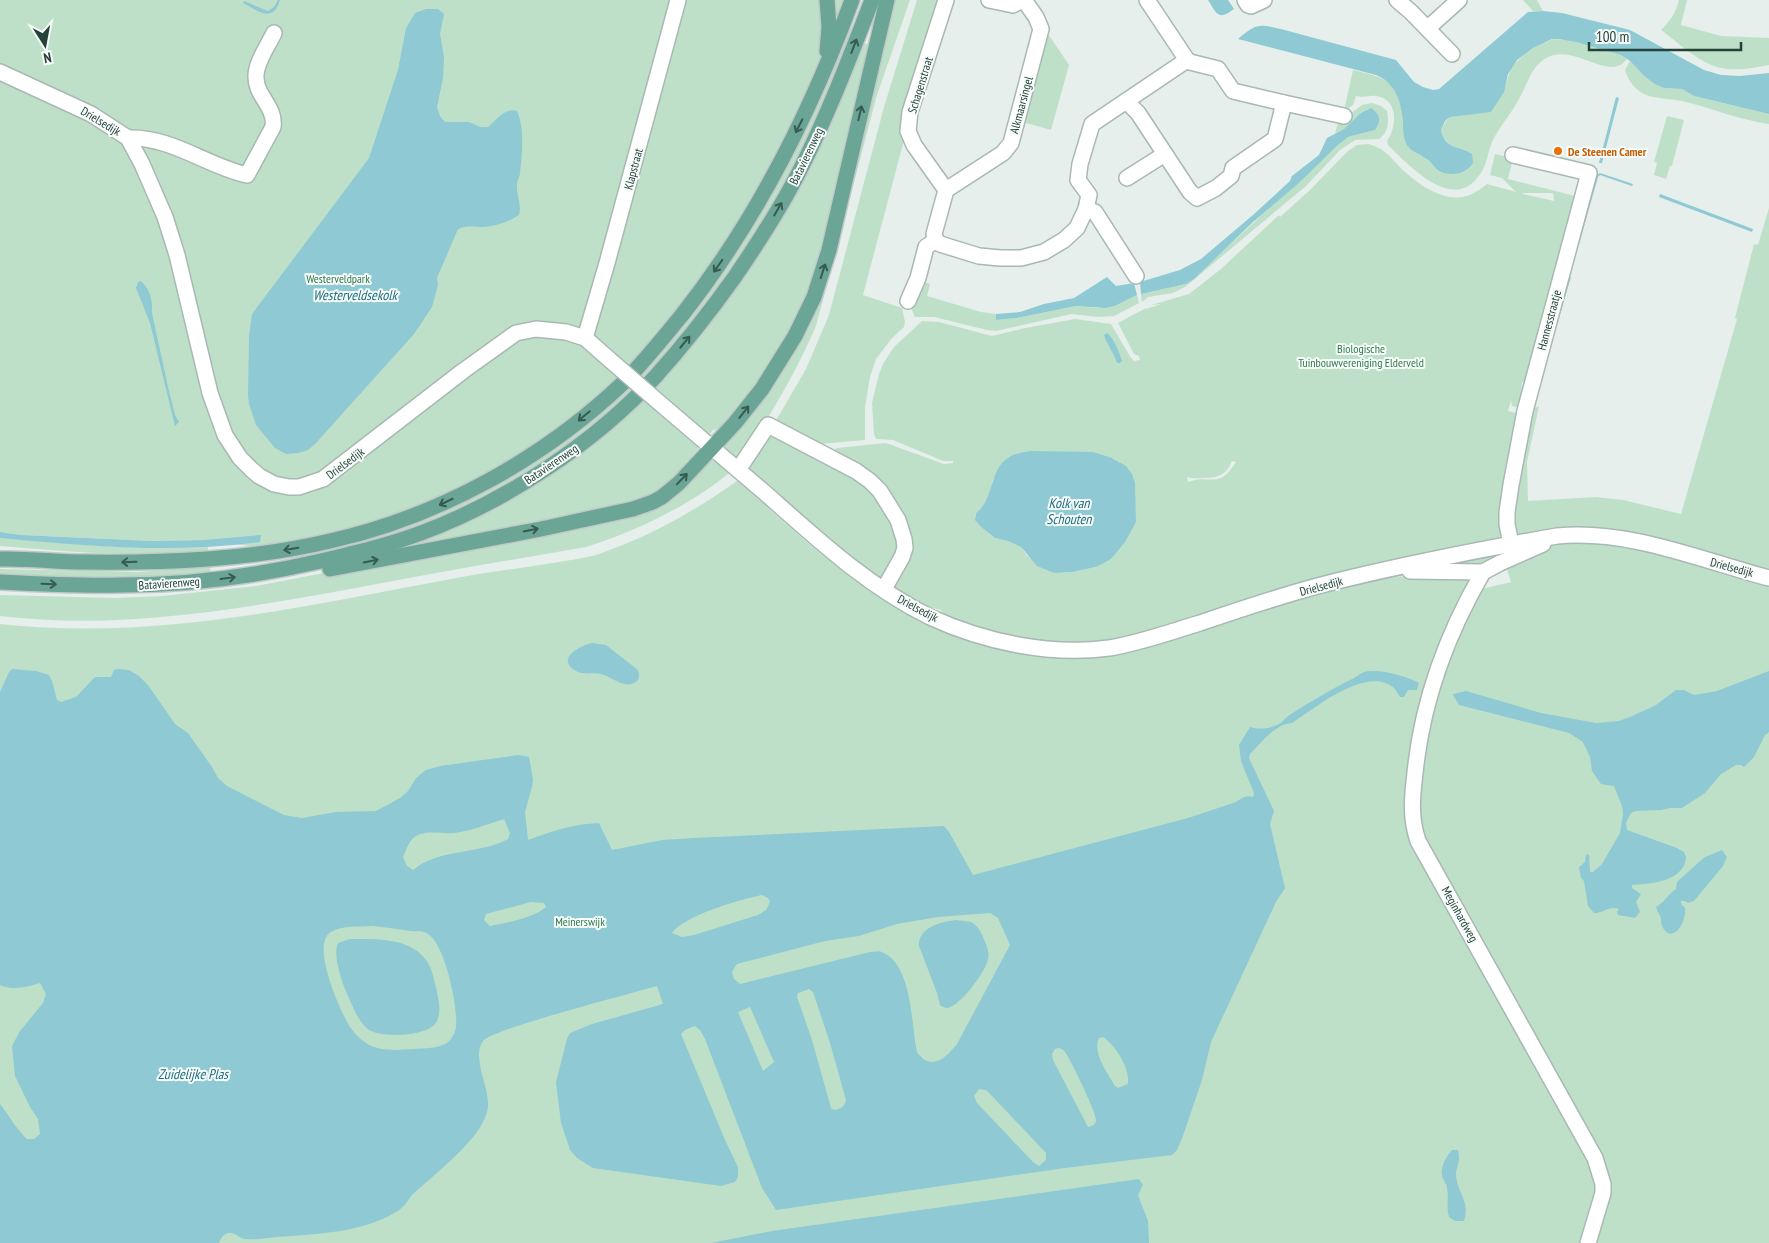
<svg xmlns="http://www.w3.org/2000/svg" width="1769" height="1243" font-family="'PT Sans Narrow',sans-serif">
<rect width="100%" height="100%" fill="#e6efeb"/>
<!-- green -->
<g fill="#bfe0c8" fill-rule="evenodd">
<path d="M 0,0 L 843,0 L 839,11 L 862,43 L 872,45 L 826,241 L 807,295 L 789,336 L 756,388 L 720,428 L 713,430 L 678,473 L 650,498 L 609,506 L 539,524 L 348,559 L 205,540 L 152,541 L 21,535 L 0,532 Z"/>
<path d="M 890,0 L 910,0 L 877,95 L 816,326 C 796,373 770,415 743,458 L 737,461 L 723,450 L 723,443 L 803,328 Z"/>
<path d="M 917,0 L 941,0 L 863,295 L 902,308 L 905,322 L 904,327 L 892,338 L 876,359 L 870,377 L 865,407 L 865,440 L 820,444 L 774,424 L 806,369 L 829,315 L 884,107 Z"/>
<path d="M 1523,0 L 1537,0 L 1543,11 L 1533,11 Z"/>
<path d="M 1679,0 L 1687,0 L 1681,25 L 1721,36 L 1769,38 L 1769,65 C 1754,68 1736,71 1721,68 C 1700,64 1679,43 1661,30 C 1670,21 1676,13 1679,0 Z"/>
<path d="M 1044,28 L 1069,65 L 1051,130 L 1019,121 Z"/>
<path d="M 1553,39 L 1569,40 L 1621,55 L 1627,59 C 1624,62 1622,65 1618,66 C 1600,72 1571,46 1548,57 C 1533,64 1529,80 1522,93 C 1514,111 1500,125 1492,142 C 1487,154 1487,167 1478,177 C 1451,212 1409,165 1388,145 L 1387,141 C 1397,127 1399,99 1376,96 C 1369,95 1365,98 1356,96 L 1353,105 L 1344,111 L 1353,70 C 1389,78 1399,82 1403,122 C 1404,129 1403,137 1407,144 C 1411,153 1421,154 1428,160 C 1437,168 1442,173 1454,174 L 1467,151 C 1455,147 1444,145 1441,130 L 1446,121 L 1450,117 L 1463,114 L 1506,83 L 1512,66 L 1525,54 L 1533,48 Z"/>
<path d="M 1630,61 L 1644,76 L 1664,88 L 1682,89 L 1694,96 L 1769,114 L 1769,124 C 1740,120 1714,109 1686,102 C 1671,98 1657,100 1644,94 C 1634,89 1628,80 1625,70 Z"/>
<path d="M 1372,103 L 1381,106 L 1387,111 C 1389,122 1389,132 1379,139 L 1355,140 L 1340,150 L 1306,186 L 1185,287 L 1173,293 L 1148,297 L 1142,302 L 1141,294 L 1186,284 L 1235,240 L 1280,198 L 1299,183 L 1337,146 L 1348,137 L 1375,130 L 1368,109 L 1344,129 L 1335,133 L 1338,123 L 1362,105 Z"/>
<path d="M 1667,116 L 1684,120 L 1672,166 L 1670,166 L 1666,179 L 1654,175 L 1657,163 L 1654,162 Z"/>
<path d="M 1369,144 C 1388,150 1391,159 1405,172 C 1422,187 1447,204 1470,195 C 1476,192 1482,188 1487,184 L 1516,192 L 1502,178 L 1490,175 L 1495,154 L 1513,158 L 1508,179 L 1575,196 L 1525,382 L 1522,382 L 1521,394 L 1524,395 L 1523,408 L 1512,406 L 1511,400 L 1508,411 L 1520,414 L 1503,532 L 1498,539 L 1140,638 L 1067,646 L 990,635 L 946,616 C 938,604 931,611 921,606 C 912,602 903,594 895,588 L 895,583 L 907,560 L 899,514 L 833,451 L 837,448 L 886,443 L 944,464 L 953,463 L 953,461 L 943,461 L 893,440 L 876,439 L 874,434 L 872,403 L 879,374 L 883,364 L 894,347 L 922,321 L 939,322 L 992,336 L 1025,328 L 1075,319 L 1111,324 L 1131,358 L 1134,361 L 1140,360 L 1139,356 L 1134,354 L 1118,323 L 1146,308 L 1146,309 L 1161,304 L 1151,305 L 1189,294 L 1221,269 L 1279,215 L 1280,217 L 1310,190 L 1348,151 L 1357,145 ZM 1523,193 L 1553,193 L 1554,201 L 1523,194 ZM 1112,458 C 1141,472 1133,495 1136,522 L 1096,567 L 1072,572 L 1054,573 L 1027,556 L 1021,547 L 1008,541 L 995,538 L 981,527 L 975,519 L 976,513 C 987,505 991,492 993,479 ZM 1232,461 L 1236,462 C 1218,491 1211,473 1188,482 L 1187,477 C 1193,479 1198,478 1204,478 C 1218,478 1226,475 1232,461 Z"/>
<path d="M 1769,208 L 1769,572 L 1639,538 L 1521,535 L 1516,533 L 1511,512 L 1531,410 L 1539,406 L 1527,462 L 1528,501 L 1596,497 L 1623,500 L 1681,514 L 1737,319 L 1735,318 L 1754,244 L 1758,245 Z"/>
<path d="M 921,281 L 930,284 L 927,296 L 981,312 L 996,314 L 997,320 L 1017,318 L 1076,306 L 1097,308 L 1115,306 L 1137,295 L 1139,303 L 1114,316 L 1098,317 L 1071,314 L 996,331 L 987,330 L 934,317 L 915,317 L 911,308 Z"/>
<path d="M 775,433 L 860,480 L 878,499 L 889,516 L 899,539 L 898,554 L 882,578 L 877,579 L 747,471 L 767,434 Z"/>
<path d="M 712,460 L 718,462 L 728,468 L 729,473 C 693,504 632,533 586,547 C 516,559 446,571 377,584 C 252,607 127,631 0,616 L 0,595 L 116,598 L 162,596 L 256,586 L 329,572 L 642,511 L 705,461 Z"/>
<path d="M 741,478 C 757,499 773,513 793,530 C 824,558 856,582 892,604 L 1054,655 L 1383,577 L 1458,575 L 1469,579 L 1469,592 L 1511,582 L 1506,566 L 1561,541 L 1614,542 L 1769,582 L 1769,1243 L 0,1243 L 0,624 C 154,641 300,607 451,579 C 482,573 514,569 546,564 C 564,561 582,559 599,554 C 651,536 697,510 741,478 Z"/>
<path d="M 0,538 C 69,544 138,550 208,547 L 208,552 C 136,557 71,552 0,546 Z"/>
<path d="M 1535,544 L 1489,565 L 1437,564 Z"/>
<path d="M 210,567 L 211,574 L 155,578 L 106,579 L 0,576 L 0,569 L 137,572 Z"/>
</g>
<!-- water -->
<g fill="#8ec9d4" fill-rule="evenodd">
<path d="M 278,0 L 280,0 C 279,3 277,9 274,11 C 267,19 251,7 243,3 L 244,1 L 268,11 L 274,7 Z"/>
<path d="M 1208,0 L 1228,0 L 1234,9 C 1218,21 1217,14 1208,0 Z"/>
<path d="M 426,9 L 438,9 L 444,14 L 440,34 L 444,57 L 443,78 L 437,107 L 440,116 L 445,122 L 469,122 L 480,127 L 488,127 C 497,120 504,107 517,111 C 525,129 522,154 520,173 C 520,177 517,180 517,184 C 516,195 522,204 519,215 C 509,222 496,226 483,227 C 474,227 467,225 458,229 L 437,278 L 438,285 L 432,307 L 414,334 L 316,443 L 308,450 L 298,453 L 286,454 L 275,448 L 256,425 L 249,404 L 248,395 L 249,336 L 252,314 L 369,158 L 398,70 L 406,28 L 415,13 Z"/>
<path d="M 1543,11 L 1562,13 L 1630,30 L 1704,70 L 1721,75 L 1740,76 L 1769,73 L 1769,114 L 1694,96 L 1682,89 L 1664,88 L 1655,84 L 1644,76 L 1630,61 L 1621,55 L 1576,42 L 1559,39 L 1552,39 L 1533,48 L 1517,60 L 1508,74 L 1504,92 L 1491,112 L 1450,117 L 1445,121 L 1441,130 C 1445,150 1459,145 1472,154 L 1473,163 C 1466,174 1451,177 1439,171 C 1434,167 1431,161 1425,158 C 1418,153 1411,152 1407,145 C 1403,138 1403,129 1403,122 C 1401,102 1396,83 1376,75 L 1238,39 C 1257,23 1258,24 1281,29 L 1396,60 L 1414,82 L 1423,87 L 1433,90 L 1439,89 L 1528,12 Z"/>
<path d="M 1616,97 L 1619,98 L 1602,163 L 1599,163 Z"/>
<path d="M 1371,108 C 1381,115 1381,121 1375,130 L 1348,137 L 1337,146 L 1299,183 L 1253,222 L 1194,279 L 1186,284 L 1141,294 L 1140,282 L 1180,270 L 1201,259 L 1253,215 L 1290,181 L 1292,176 L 1319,155 L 1327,138 L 1344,129 L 1361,113 Z"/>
<path d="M 1600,173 L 1633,184 L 1632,186 L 1600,175 L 1598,177 L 1579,244 L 1577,245 L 1595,176 Z"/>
<path d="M 1660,194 L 1753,229 L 1752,232 L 1659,197 Z"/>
<path d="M 1107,277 L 1116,286 L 1134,283 L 1137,295 L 1115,306 L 1105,308 L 1076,306 L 1017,318 L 996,320 L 996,314 L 1020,312 L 1044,304 L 1074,298 Z"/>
<path d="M 1567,277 L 1571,277 L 1541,378 Z"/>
<path d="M 141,281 C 150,289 153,301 152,313 L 168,387 L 175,415 L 179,422 L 175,426 L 150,323 L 136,288 L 138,282 Z"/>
<path d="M 1107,333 C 1114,338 1119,352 1122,361 L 1120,363 L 1117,363 C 1114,353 1107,345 1104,335 Z"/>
<path d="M 1032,451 L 1093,452 L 1112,458 L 1126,466 L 1132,474 L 1135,483 L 1136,522 L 1125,542 L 1111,559 L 1096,567 L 1072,572 L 1054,573 L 1037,566 L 1021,547 L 1008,541 L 995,538 L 981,527 L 975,520 L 976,513 C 996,498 988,466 1013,455 C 1018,453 1026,452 1032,451 Z"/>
<path d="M 0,532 L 21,535 L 152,541 L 204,540 L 261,535 L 260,542 C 174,554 87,546 0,538 Z"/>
<path d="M 592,643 L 606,645 L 638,670 C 639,674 640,678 637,681 C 626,691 611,676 601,674 C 593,672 586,675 578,672 C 554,660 578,646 592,643 Z"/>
<path d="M 12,669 L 36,671 L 49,675 L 52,681 L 57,700 L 61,702 L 76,697 L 95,677 L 111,677 L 114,670 L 118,669 L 129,670 L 139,676 L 148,685 L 175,724 L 188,733 L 212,767 L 218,778 L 227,786 L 284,815 L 302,818 L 336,812 L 376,811 L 400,798 L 408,791 L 416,778 L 426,770 L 440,766 L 518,755 L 529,757 L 533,779 L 532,787 L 525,812 L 528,840 C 552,831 573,824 599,823 L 612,850 L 662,840 L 694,838 L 944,826 L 949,832 L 973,875 L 1188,818 L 1236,802 C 1242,798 1246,795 1253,797 L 1254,793 L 1241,761 L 1239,745 L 1250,727 C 1261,730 1272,729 1282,722 C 1285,719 1287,716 1291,714 C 1310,702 1330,690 1350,680 C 1355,678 1359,674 1364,672 C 1378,668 1407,676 1419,683 L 1417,690 L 1408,690 L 1404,697 L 1400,697 C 1398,694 1396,690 1393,687 C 1366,666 1315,708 1292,723 C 1275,724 1261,743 1250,754 L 1249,758 L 1274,811 L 1270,824 L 1285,888 L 1276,902 L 1211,1042 L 1202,1080 L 1183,1136 L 1177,1150 L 1172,1155 L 1065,1168 L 776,1210 L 762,1188 L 705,1039 L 700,1030 L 695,1026 L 685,1030 L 681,1034 L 725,1140 L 738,1167 L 738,1177 L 735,1182 L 721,1186 L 593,1168 L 577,1158 L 570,1150 L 561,1123 L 556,1082 L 567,1039 L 570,1033 L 592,1024 L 663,1004 L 657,986 C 633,993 492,1029 483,1041 C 471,1057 490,1088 488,1107 C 485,1137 433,1175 412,1195 C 407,1202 403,1208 396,1212 C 362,1233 316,1234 277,1237 C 267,1238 256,1240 246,1239 C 240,1239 236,1232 229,1233 C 223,1234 221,1238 219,1243 L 0,1243 L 0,1104 C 9,1115 16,1129 27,1139 L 34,1139 L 40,1134 L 38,1119 L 30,1107 L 15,1076 L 12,1046 L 20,1031 L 43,1003 L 46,994 L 40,983 C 27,987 14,991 0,985 L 0,692 L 9,672 ZM 504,819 L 510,833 L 508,839 C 479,855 439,848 413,870 L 407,866 L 403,857 C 407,849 409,839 418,835 C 428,830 443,834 454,833 C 471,831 488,824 504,819 ZM 762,895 L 768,898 L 770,902 L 766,910 L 758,915 L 694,935 L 682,937 L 672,933 C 683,916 741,899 762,895 ZM 531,902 L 544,903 L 546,907 C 531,919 508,922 490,926 L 484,920 L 486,914 ZM 990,913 L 998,918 L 1010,945 L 957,1044 C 946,1058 931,1072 917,1052 C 911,1025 913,965 882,952 C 879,951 873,952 870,952 L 740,984 L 734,979 L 732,972 L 737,964 L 825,941 L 859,936 L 897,924 L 938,917 ZM 372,926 C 385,927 397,929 410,931 C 416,932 422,930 428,934 C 445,944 458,1007 456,1026 C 456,1031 453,1036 450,1040 C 442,1049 426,1048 414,1049 C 399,1050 379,1052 366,1043 C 360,1039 354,1033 350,1027 C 340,1011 310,944 331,932 C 342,925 360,927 372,926 ZM 809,989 L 813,992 L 830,1043 L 846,1100 C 844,1107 841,1109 834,1110 L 831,1108 L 812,1040 L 797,997 L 798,993 ZM 750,1007 L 774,1062 L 763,1071 L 738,1012 ZM 1103,1037 C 1116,1046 1130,1068 1128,1084 L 1118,1088 L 1115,1086 C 1108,1073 1092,1053 1099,1038 ZM 1059,1048 C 1062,1049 1064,1050 1065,1052 C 1070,1058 1097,1114 1096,1120 C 1096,1125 1092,1126 1088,1127 L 1053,1060 L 1052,1054 L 1055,1049 ZM 979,1089 L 986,1090 L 994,1098 L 1046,1153 L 1046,1160 L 1039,1166 L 1033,1162 L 977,1103 L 974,1096 Z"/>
<path d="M 1769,671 L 1769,732 L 1765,735 L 1754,757 L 1744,767 L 1741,765 L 1736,765 L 1721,774 L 1705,793 L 1682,808 L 1670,808 L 1661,810 L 1635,811 L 1631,813 L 1626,823 L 1627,830 L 1677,848 L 1684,852 L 1686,857 C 1685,881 1651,884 1632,885 L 1632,888 L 1641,894 L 1636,902 L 1640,912 L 1635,918 L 1618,915 L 1617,912 L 1619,909 C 1609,905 1604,913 1594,913 L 1588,906 L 1584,881 L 1581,878 L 1579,867 L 1585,862 L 1586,855 L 1589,854 L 1590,872 L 1593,872 L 1602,864 L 1620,833 L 1623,814 L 1622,806 L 1614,786 L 1601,784 L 1592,771 L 1590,757 L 1583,742 L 1569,733 L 1459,705 L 1453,695 L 1453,694 L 1466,691 L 1541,713 L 1596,723 L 1619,721 L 1630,717 L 1656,705 L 1676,690 L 1684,690 L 1694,695 L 1717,691 Z"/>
<path d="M 1722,850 L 1727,857 L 1723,866 L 1694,901 L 1688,903 L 1685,901 L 1681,901 L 1681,904 L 1685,908 C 1687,922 1672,946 1662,926 C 1661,923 1661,920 1661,918 C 1659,913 1657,911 1656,907 C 1665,902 1668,894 1676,889 L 1677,882 L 1699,862 L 1705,857 Z"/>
<path d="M 956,920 C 961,921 967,921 971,922 C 977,925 981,932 983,937 C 986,944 990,952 988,959 C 986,971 960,1007 947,1008 C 944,1008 942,1006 940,1005 L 937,993 L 919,946 C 918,927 941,922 956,920 Z"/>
<path d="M 350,939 C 379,939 418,937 431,969 C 433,975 434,981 436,987 C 438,998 442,1011 437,1021 C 430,1037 382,1038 369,1030 C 360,1024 353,1008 349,998 C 343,986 332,955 338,943 Z"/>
<path d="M 1452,1150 L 1458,1150 C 1461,1163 1457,1163 1456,1174 C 1456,1191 1471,1202 1464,1221 L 1455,1221 L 1449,1217 C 1446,1206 1449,1197 1447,1188 C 1447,1184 1443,1180 1442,1176 C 1440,1167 1446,1157 1452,1150 Z"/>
<path d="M 1139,1179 L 1143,1185 L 1138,1195 L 1148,1221 L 1149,1243 L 711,1243 L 772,1231 Z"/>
</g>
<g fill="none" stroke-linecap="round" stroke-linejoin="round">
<defs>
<g id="minor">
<path d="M 989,0 L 1013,5 L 1022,0"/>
<path d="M 1024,0 L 1036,17 L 1041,29 L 1011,143 L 1003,153 L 946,190 L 934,234 L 936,240 L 940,244 L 979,256 L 1000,258 L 1021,258 L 1044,252 L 1064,240 L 1077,228 L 1086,209 L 1089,195 L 1078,180 L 1080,164 L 1092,124 L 1187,60 L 1147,0"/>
<path d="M 1245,0 L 1248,5 L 1251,6 L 1264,0"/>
<path d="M 1397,0 L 1411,12 L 1452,54"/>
<path d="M 1428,28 L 1459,0"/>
<path d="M 0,72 L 91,114 L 128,138 L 142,164 L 165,217 L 177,255 L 210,393 L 225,435 L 240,458 L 251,469 L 259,476 L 274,484 L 289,487 L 299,487 L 323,479 L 463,371 L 516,333 L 536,329 L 566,332 L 585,338 L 610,360"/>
<path d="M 1126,101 L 1138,113 L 1190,192 L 1197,198 L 1216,188 L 1231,176 L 1233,168 L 1275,139 L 1284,103 L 1233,91 L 1218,69 L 1190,62 L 1187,60"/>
<path d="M 1284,103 L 1344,116"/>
<path d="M 128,138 C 170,136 207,166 247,175 L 273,127 C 276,106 255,96 256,76 C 256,62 268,46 274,33"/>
<path d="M 1127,178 L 1165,154"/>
<path d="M 946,190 L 914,145 L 908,131 L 910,112 L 946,0"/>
<path d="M 1086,209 L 1095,212 L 1136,276"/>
<path d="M 908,301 L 918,278 L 926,247 L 936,240"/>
<path d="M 585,338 L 607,263 L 678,0"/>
<path d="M 662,405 C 696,434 730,463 764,492 C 816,538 867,586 930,617 C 984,642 1050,656 1109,648 C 1140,643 1170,632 1200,623 C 1244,608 1288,593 1333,582 C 1407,564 1482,549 1557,536 C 1629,529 1700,560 1769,578"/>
<path d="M 738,470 L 768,425 L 856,471 L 870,481 L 880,491 L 898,520 L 904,539 L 905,548 L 902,557 L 884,589"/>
<path d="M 1511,544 L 1507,524 L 1507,512 L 1511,485 L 1525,411 L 1589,173 L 1513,155"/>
<path d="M 1410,571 L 1483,572 L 1500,563 L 1543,544"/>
<path d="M 1483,572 C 1447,634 1422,702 1415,773 C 1412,798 1410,817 1418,841 L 1595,1158 L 1603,1184 L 1603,1193 L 1588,1243"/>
</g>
<g id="major">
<path d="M 827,0 L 829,27 L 827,51"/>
<path d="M 0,559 C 28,558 56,562 84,562 C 166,563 250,560 330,541 C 438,517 543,459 623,383 C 644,362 663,338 682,315 C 756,221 811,112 852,0"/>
<path d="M 330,569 L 541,529 L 633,509 L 653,502 L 662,497 L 679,483 L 735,423 L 762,389 L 795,336 L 814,297 L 829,250 L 887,0"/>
<path d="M 0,582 C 40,584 81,586 121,585 C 188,585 256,576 321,561 C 355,553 389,545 421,533 C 505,502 595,443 655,377 C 683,346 709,313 734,278 C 758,243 781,208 800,170 C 828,115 850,57 872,0"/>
</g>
</defs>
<!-- minor casing -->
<use href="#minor" stroke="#a8b8b2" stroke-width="18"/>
<!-- major casing -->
<use href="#major" stroke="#c2cac8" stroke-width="18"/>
<!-- minor -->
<use href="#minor" stroke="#fff" stroke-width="15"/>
<!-- major -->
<use href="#major" stroke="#6aa596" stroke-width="15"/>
<defs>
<path id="minor-bridge" d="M 610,360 L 662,405"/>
</defs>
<!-- minor-bridge casing -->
<use href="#minor-bridge" stroke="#a8b8b2" stroke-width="18" stroke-linecap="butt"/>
<!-- minor-bridge -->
<use href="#minor-bridge" stroke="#fff" stroke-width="15"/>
</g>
<!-- one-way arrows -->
<defs><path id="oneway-shaft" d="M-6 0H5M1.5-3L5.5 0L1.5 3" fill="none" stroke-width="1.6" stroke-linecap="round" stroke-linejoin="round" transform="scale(1.25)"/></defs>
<g stroke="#365b51">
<use href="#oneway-shaft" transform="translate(854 46) rotate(-69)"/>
<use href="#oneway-shaft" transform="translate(860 113) rotate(-77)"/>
<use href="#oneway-shaft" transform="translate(799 126) rotate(117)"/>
<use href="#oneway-shaft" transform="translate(778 209) rotate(-60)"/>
<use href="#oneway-shaft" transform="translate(718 266) rotate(125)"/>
<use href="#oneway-shaft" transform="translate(823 271) rotate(-72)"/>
<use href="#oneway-shaft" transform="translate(685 342) rotate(-50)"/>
<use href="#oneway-shaft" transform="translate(744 412) rotate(-52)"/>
<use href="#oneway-shaft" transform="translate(584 416) rotate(140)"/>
<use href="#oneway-shaft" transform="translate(682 479) rotate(-46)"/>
<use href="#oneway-shaft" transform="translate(446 502) rotate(154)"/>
<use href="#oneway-shaft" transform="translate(531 530) rotate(-11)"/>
<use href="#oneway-shaft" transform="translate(291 549) rotate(170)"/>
<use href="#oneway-shaft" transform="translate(371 561) rotate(-11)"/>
<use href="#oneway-shaft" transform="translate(129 562) rotate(178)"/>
<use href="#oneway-shaft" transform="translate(228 578) rotate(-8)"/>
<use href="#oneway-shaft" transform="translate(49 584) rotate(2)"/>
</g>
<!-- markers -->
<circle fill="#e8710a" stroke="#f7fbf9" stroke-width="2" cx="1558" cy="151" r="5"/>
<g text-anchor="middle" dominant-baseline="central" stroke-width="4" stroke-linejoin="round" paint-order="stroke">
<!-- street labels -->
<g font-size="12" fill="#24423a" stroke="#f7fbf9">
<text transform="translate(920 85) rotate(-73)">Schagenstraat</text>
<text transform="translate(1021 105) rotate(-75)">Alkmaarsingel</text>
<text transform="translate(101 121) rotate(31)">Drielsedijk</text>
<text transform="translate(806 156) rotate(-64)">Batavierenweg</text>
<text transform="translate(633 169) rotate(-75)">Klapstraat</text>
<text transform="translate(1549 320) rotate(-75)">Hannesstraatje</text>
<text transform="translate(345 463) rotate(-37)">Drielsedijk</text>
<text transform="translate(551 464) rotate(-34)">Batavierenweg</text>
<text transform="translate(1732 567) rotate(15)">Drielsedijk</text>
<text transform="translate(169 583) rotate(-4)">Batavierenweg</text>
<text transform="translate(1321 586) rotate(-15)">Drielsedijk</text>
<text transform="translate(918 608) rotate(28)">Drielsedijk</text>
<text transform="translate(1460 914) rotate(61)">Meginhardweg</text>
</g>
<!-- food labels -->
<g font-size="12" font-weight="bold" fill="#c56008" stroke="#f7fbf9" text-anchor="start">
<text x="1568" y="151">De Steenen Camer</text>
</g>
<!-- park labels -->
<g font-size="12" fill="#2d7a4b" stroke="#f7fbf9">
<text x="338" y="278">Westerveldpark</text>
<text x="1361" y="348">Biologische<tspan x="1361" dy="14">Tuinbouwvereniging Elderveld</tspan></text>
<text x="580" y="921">Meinerswijk</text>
</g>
<!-- water labels -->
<g font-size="14" font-style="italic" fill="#1c6f80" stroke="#f7fbf9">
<text x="355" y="295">Westerveldsekolk</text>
<text x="1069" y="503">Kolk van<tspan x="1069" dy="16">Schouten</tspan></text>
<text x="193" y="1074">Zuidelijke Plas</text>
</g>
</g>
<!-- north arrow -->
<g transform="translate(45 45) rotate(169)" stroke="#f7fbf9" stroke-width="4" paint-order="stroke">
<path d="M0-4L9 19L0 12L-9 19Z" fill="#24423a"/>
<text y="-8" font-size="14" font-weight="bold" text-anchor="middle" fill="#24423a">N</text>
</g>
<!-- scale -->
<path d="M1589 42v8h152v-8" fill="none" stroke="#24423a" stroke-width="2.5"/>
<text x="1596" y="42" font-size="15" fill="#24423a" stroke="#f7fbf9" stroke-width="4" paint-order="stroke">100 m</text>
</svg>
